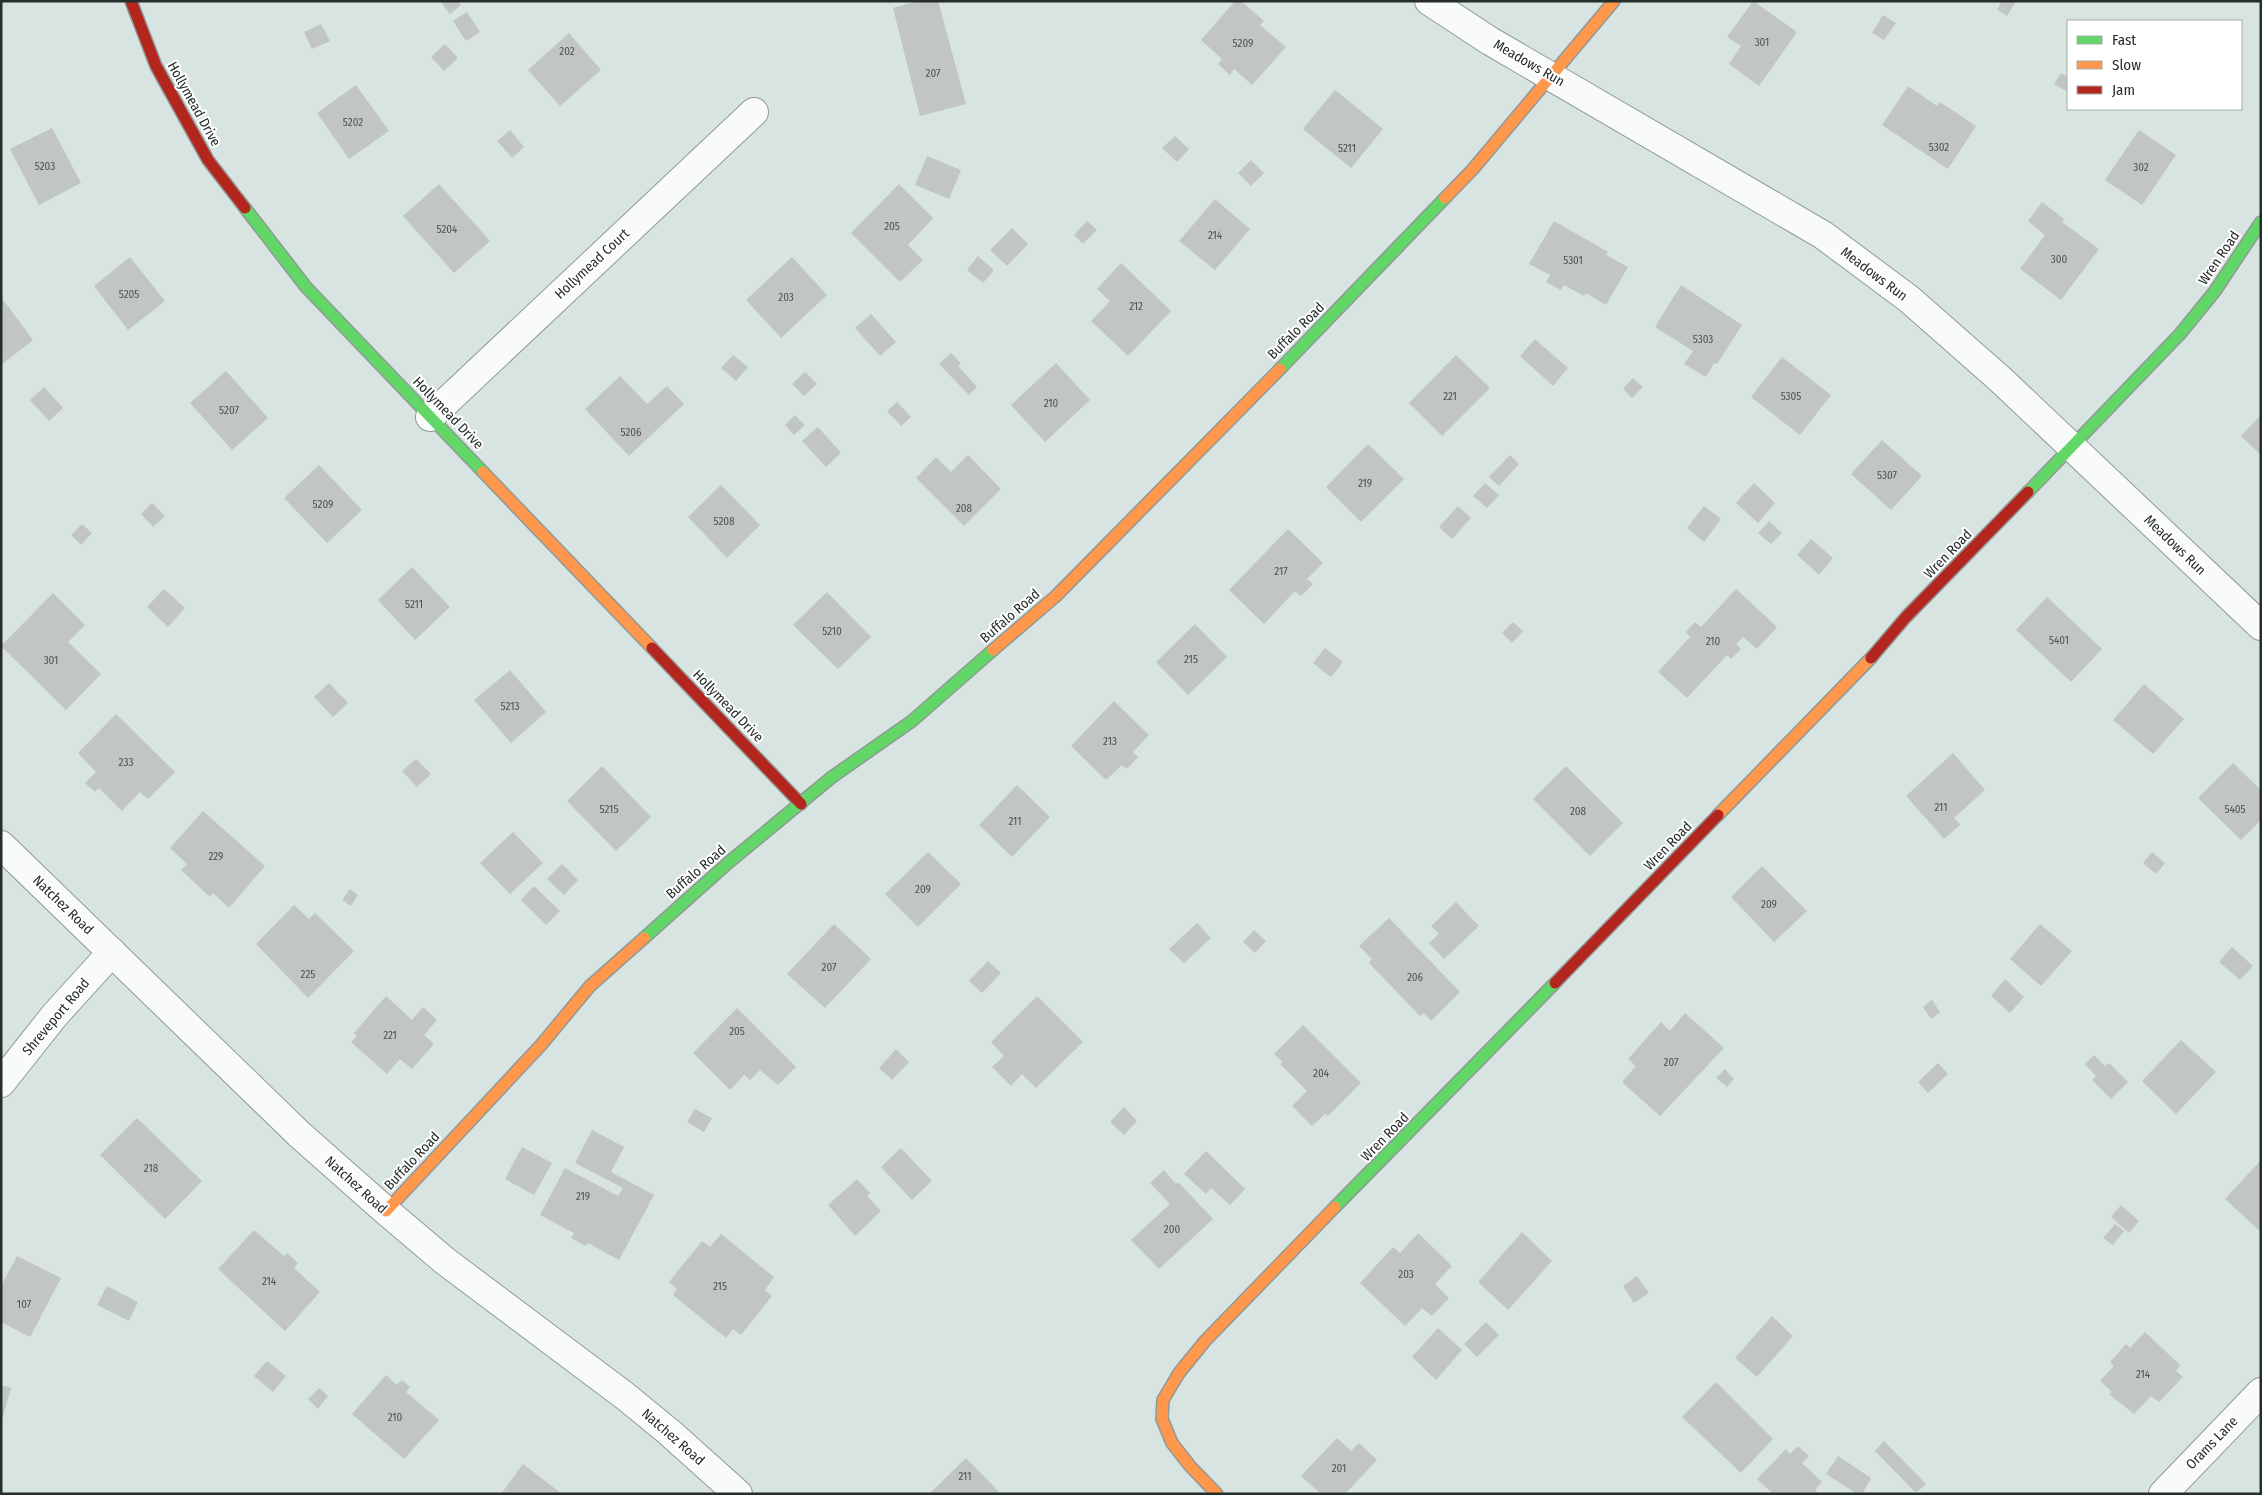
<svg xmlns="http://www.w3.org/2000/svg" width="2262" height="1495" font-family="'Fira Sans Condensed',sans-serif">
<rect width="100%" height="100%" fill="#d8e4e1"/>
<!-- building -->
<g fill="#c1c5c6">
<path d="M 440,1 L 458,1 L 461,5 L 450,14 Z"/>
<path d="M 917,1 L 938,1 L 966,104 L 920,116 L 893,8 Z"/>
<path d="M 1235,1 L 1241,1 L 1264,21 L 1260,25 L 1286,47 L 1252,85 L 1234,69 L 1230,75 L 1218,64 L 1222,59 L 1201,40 Z"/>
<path d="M 1753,1 L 1797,32 L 1759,86 L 1729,64 L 1741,46 L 1727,37 Z"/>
<path d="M 2002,1 L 2016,1 L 2007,16 L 1997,10 Z"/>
<path d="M 467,12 L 480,32 L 466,41 L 453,21 Z"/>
<path d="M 1883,15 L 1896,23 L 1884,40 L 1872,33 Z"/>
<path d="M 321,24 L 330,41 L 312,49 L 304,32 Z"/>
<path d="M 569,33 L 601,70 L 560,106 L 528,70 Z"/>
<path d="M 445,44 L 458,58 L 444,71 L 431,57 Z"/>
<path d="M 2061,73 L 2068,77 L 2068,92 L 2054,84 Z"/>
<path d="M 356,85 L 389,131 L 349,159 L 317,113 Z"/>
<path d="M 1908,86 L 1937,106 L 1940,102 L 1976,126 L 1948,169 L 1882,125 Z"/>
<path d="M 1335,90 L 1383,129 L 1351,168 L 1303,129 Z"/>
<path d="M 52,128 L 81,183 L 39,205 L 10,149 Z"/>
<path d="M 510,130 L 524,147 L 512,158 L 497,141 Z"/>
<path d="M 2139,130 L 2176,155 L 2142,205 L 2105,180 Z"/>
<path d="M 1175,136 L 1189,149 L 1177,162 L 1162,148 Z"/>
<path d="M 927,156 L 961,170 L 949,199 L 915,185 Z"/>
<path d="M 1251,160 L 1264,173 L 1251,186 L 1238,173 Z"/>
<path d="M 439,184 L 490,241 L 454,273 L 403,216 Z"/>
<path d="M 899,184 L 933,218 L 908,245 L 923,260 L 900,282 L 851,233 Z"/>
<path d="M 1215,199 L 1250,229 L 1215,270 L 1179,241 Z"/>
<path d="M 2042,202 L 2064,219 L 2062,222 L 2099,249 L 2061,300 L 2020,269 L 2045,235 L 2028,221 Z"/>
<path d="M 1087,221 L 1097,230 L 1083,244 L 1074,235 Z"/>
<path d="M 1554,221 L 1608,252 L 1606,255 L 1628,267 L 1606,305 L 1586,293 L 1584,296 L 1564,285 L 1561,290 L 1546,282 L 1550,275 L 1529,264 Z"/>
<path d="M 1012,228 L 1028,244 L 1007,266 L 990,250 Z"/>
<path d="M 978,256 L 994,270 L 983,283 L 967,270 Z"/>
<path d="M 130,257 L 165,301 L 128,330 L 94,286 Z"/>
<path d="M 792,257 L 827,295 L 781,338 L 746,300 Z"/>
<path d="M 1121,263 L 1171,311 L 1128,356 L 1091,321 L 1110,301 L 1097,289 Z"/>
<path d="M 1681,285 L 1742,325 L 1717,364 L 1714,363 L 1706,377 L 1684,364 L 1693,351 L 1655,327 Z"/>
<path d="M 1,297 L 33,340 L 1,365 Z"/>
<path d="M 871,314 L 896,342 L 880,356 L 855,328 Z"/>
<path d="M 1535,339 L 1568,368 L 1553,386 L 1520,356 Z"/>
<path d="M 951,353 L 961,363 L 958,366 L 977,387 L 969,395 L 939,364 Z"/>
<path d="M 733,355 L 748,367 L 736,381 L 721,368 Z"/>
<path d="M 1456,355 L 1490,388 L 1442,436 L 1409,403 Z"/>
<path d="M 1782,357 L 1831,395 L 1800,435 L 1751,397 Z"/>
<path d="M 1056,363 L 1090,400 L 1045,442 L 1011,405 Z"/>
<path d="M 226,371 L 268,418 L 232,450 L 190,403 Z"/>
<path d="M 805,372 L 817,384 L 804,396 L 792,384 Z"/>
<path d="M 620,376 L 647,404 L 667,386 L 684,404 L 629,456 L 585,409 Z"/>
<path d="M 1633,378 L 1643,387 L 1632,398 L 1623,389 Z"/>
<path d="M 44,387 L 63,408 L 49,421 L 30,400 Z"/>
<path d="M 897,402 L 911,417 L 901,426 L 887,411 Z"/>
<path d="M 795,415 L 805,425 L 794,435 L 785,425 Z"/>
<path d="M 2261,415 L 2261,455 L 2241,436 Z"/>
<path d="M 818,427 L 841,453 L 826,467 L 802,441 Z"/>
<path d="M 1882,440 L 1922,476 L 1891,510 L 1851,474 Z"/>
<path d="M 1368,444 L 1404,479 L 1361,522 L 1326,487 Z"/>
<path d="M 968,455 L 1001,489 L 964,526 L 916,478 L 936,457 L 951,472 Z"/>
<path d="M 1510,455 L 1519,464 L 1499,486 L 1489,477 Z"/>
<path d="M 319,465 L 362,510 L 327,543 L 284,498 Z"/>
<path d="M 1485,483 L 1499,495 L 1487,508 L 1473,496 Z"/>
<path d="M 1754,483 L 1775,503 L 1758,523 L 1736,503 Z"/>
<path d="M 721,485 L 760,525 L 727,558 L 688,517 Z"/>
<path d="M 152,503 L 165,516 L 153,527 L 141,514 Z"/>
<path d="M 1458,506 L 1471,518 L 1452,539 L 1439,527 Z"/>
<path d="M 1704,506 L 1721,519 L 1704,542 L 1687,528 Z"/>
<path d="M 1769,521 L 1782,533 L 1771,544 L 1758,533 Z"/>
<path d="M 82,524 L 92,533 L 81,545 L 71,535 Z"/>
<path d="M 1288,529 L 1323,563 L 1307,579 L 1313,584 L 1301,596 L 1295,591 L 1264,624 L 1229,590 Z"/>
<path d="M 1811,539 L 1833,558 L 1819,575 L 1797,555 Z"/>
<path d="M 412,567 L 450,607 L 415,640 L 378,600 Z"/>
<path d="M 164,589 L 185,608 L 168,627 L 147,607 Z"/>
<path d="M 1736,589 L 1777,627 L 1757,649 L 1743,637 L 1736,644 L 1741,649 L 1731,659 L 1727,655 L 1687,698 L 1658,672 L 1690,637 L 1686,632 L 1695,622 L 1701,627 Z"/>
<path d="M 827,592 L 871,637 L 838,669 L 793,625 Z"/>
<path d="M 53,593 L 85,625 L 68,642 L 101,674 L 66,710 L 1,646 Z"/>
<path d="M 2047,597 L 2102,649 L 2071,682 L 2016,630 Z"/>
<path d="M 1513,622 L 1523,631 L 1512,643 L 1502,633 Z"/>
<path d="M 1195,624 L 1227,657 L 1188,695 L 1156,662 Z"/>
<path d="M 1325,648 L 1343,662 L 1331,677 L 1313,663 Z"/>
<path d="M 510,670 L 546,712 L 511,743 L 474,700 Z"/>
<path d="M 329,683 L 348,703 L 333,717 L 314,697 Z"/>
<path d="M 2144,684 L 2184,719 L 2153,754 L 2113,720 Z"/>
<path d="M 1114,701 L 1149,735 L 1133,752 L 1138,757 L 1127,769 L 1122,765 L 1106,780 L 1071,746 Z"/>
<path d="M 116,714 L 175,772 L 148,799 L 140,792 L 122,811 L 99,788 L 95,792 L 85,783 L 96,772 L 78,753 Z"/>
<path d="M 1953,753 L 1985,790 L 1954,818 L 1960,825 L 1944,839 L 1906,796 Z"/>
<path d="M 416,759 L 431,774 L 417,787 L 402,771 Z"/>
<path d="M 2233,763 L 2261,790 L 2261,820 L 2241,840 L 2198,798 Z"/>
<path d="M 602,766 L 651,817 L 616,851 L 567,801 Z"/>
<path d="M 1566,766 L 1623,823 L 1590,856 L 1533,799 Z"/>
<path d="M 1017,785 L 1050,817 L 1012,857 L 979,825 Z"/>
<path d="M 203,811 L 265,866 L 229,908 L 213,893 L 210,897 L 181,870 L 187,864 L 170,848 Z"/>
<path d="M 513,832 L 543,863 L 510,894 L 480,863 Z"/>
<path d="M 928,852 L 961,884 L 918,927 L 885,894 Z"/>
<path d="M 2152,852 L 2165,863 L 2156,874 L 2143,863 Z"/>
<path d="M 562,864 L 578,880 L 564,895 L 547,879 Z"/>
<path d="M 1762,866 L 1807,911 L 1774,942 L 1731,897 Z"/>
<path d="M 534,886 L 560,911 L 546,925 L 521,900 Z"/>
<path d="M 350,889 L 358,895 L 351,906 L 342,900 Z"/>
<path d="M 1456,902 L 1479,926 L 1444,959 L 1429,943 L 1439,934 L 1431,926 Z"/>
<path d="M 294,905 L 309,919 L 315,913 L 354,951 L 308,998 L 256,944 Z"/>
<path d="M 1389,918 L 1460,992 L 1431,1021 L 1424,1013 L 1420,1016 L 1369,963 L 1372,959 L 1359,946 Z"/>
<path d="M 1197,923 L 1211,938 L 1184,963 L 1169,949 Z"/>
<path d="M 834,924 L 871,959 L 825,1008 L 787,974 Z"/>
<path d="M 2040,924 L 2072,951 L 2041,986 L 2010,959 Z"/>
<path d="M 1254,930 L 1266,941 L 1255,953 L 1243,942 Z"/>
<path d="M 2232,947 L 2253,966 L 2240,980 L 2219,962 Z"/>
<path d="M 988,961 L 1001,973 L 982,993 L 969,981 Z"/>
<path d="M 2005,979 L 2024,997 L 2010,1013 L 1991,996 Z"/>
<path d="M 386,996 L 412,1020 L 423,1007 L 437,1020 L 424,1035 L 434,1044 L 412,1069 L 400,1059 L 387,1074 L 351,1042 L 357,1036 L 354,1033 Z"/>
<path d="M 1037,996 L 1083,1042 L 1036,1088 L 1022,1074 L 1011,1086 L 992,1067 L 1004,1056 L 991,1042 Z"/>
<path d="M 1932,1000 L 1940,1012 L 1931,1019 L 1923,1007 Z"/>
<path d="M 737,1008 L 796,1067 L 778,1085 L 760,1070 L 750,1080 L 744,1075 L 730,1090 L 693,1053 Z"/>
<path d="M 1685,1013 L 1724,1048 L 1660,1116 L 1622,1082 L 1636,1066 L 1628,1059 L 1661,1022 L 1670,1031 Z"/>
<path d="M 1303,1025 L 1361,1083 L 1328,1116 L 1325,1114 L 1312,1126 L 1292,1106 L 1307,1091 L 1280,1064 L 1283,1062 L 1274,1054 Z"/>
<path d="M 2181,1040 L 2216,1072 L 2176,1114 L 2142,1081 Z"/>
<path d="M 896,1049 L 909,1062 L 892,1080 L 879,1068 Z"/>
<path d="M 2094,1055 L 2105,1066 L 2109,1063 L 2128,1082 L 2111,1099 L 2092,1080 L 2096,1076 L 2085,1064 Z"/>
<path d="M 1938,1063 L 1948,1074 L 1928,1093 L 1918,1082 Z"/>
<path d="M 1725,1069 L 1734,1079 L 1727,1087 L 1716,1078 Z"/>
<path d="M 1124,1107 L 1137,1121 L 1124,1135 L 1110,1122 Z"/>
<path d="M 695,1109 L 712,1118 L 704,1132 L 687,1122 Z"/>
<path d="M 137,1118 L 202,1181 L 165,1219 L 100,1155 Z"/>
<path d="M 592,1130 L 624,1147 L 611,1172 L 654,1195 L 619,1260 L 588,1243 L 586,1246 L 571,1238 L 574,1233 L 540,1215 L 565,1168 L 618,1196 L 623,1188 L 575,1163 Z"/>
<path d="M 522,1147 L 552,1163 L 534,1195 L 505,1179 Z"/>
<path d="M 901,1148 L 932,1181 L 912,1200 L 881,1167 Z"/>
<path d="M 1206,1151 L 1245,1189 L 1230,1205 L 1211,1188 L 1206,1194 L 1184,1174 Z"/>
<path d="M 2261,1160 L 2261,1232 L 2225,1199 Z"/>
<path d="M 1164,1170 L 1176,1184 L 1178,1182 L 1213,1219 L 1159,1269 L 1131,1240 L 1170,1204 L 1150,1183 Z"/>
<path d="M 857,1179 L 870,1193 L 867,1196 L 881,1211 L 855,1236 L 828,1205 Z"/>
<path d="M 2121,1205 L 2139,1221 L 2129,1233 L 2111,1217 Z"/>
<path d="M 2115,1224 L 2124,1231 L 2113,1245 L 2103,1238 Z"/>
<path d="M 254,1230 L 284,1256 L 287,1253 L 298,1263 L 294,1268 L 320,1292 L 285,1331 L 218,1269 Z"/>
<path d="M 1522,1232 L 1552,1261 L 1508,1310 L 1478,1282 Z"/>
<path d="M 1418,1233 L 1452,1266 L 1435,1284 L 1449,1298 L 1432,1316 L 1422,1308 L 1405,1326 L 1360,1283 L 1393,1247 L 1400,1253 Z"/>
<path d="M 721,1234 L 774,1277 L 765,1290 L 772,1296 L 741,1335 L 733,1329 L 726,1338 L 673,1295 L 677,1289 L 669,1282 L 702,1241 L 710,1247 Z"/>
<path d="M 17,1256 L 61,1278 L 30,1337 L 1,1322 L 1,1286 Z"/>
<path d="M 1637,1276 L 1649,1293 L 1634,1303 L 1623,1286 Z"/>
<path d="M 107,1286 L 138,1302 L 129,1321 L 97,1305 Z"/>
<path d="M 1772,1316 L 1793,1336 L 1757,1377 L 1735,1358 Z"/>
<path d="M 1486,1322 L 1499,1335 L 1477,1357 L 1464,1344 Z"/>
<path d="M 1438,1328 L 1462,1350 L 1436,1380 L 1412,1357 Z"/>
<path d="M 2145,1332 L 2180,1365 L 2176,1371 L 2183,1377 L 2159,1402 L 2151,1396 L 2134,1414 L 2109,1394 L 2112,1392 L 2100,1381 L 2114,1366 L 2110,1362 L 2126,1344 L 2130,1348 Z"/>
<path d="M 267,1361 L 286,1376 L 273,1392 L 254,1376 Z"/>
<path d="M 386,1375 L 397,1385 L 402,1380 L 410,1387 L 406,1392 L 439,1420 L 404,1459 L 352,1414 Z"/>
<path d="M 1716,1382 L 1773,1439 L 1741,1473 L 1682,1417 Z"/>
<path d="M 1,1385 L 11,1388 L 2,1420 L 1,1420 Z"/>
<path d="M 319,1388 L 328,1396 L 318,1409 L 308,1399 Z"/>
<path d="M 1337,1438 L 1351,1451 L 1359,1443 L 1377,1460 L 1345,1494 L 1321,1494 L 1301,1476 Z"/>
<path d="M 1884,1441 L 1926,1484 L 1916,1493 L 1875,1451 Z"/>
<path d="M 1798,1446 L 1809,1456 L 1802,1463 L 1822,1482 L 1815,1490 L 1819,1494 L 1773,1494 L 1757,1479 L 1786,1449 L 1790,1454 Z"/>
<path d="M 1838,1456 L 1871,1478 L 1862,1494 L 1857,1494 L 1826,1474 Z"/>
<path d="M 966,1458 L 1001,1494 L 929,1494 Z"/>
<path d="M 523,1464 L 562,1494 L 501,1494 Z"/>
</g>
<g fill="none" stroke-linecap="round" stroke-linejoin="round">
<defs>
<g id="street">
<path d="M 1429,1 L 1490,41 L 1823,235 L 1909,299 L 2000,379 L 2261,626"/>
<path d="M 430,417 L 754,112"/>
<path d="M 1,845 L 299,1134 L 386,1211 L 445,1261 L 625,1396 L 669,1432 L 738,1494"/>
<path d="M 1,1083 L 54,1016 L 112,952"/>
<path d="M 2163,1494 L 2261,1392"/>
</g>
<g id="fast">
<path d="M 245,208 L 306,287 L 483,472"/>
<path d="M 1280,369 L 1445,198"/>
<path d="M 2028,492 L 2180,334 L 2215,291 L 2261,222"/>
<path d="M 644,938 L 728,863 L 832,777 L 912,721 L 993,650"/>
<path d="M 1335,1207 L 1555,983"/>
</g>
<g id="slow">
<path d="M 1445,198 L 1473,169 L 1614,1"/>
<path d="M 483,472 L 652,648"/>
<path d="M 993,650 L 1056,596 L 1280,369"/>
<path d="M 1718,815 L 1871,658"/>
<path d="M 386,1211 L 541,1045 L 590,986 L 644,938"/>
<path d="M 1217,1494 L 1190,1466 L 1172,1443 L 1162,1419 L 1163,1400 L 1179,1373 L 1205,1341 L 1335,1207"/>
</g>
<g id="jam">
<path d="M 131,1 L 156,66 L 208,160 L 245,208"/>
<path d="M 652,648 L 801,804"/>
<path d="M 1871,658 L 1906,617 L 2028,492"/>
<path d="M 1555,983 L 1718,815"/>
</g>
</defs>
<!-- street casing -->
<use href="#street" stroke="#909997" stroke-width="30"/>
<!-- fast casing -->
<use href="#fast" stroke="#909997" stroke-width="14"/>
<!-- slow casing -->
<use href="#slow" stroke="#909997" stroke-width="14"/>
<!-- jam casing -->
<use href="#jam" stroke="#909997" stroke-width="14"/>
<!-- street -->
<use href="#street" stroke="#f9fbfa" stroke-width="28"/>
<!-- fast -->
<use href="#fast" stroke="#63d668" stroke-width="11"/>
<!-- slow -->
<use href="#slow" stroke="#ff974d" stroke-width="11"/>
<!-- jam -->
<use href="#jam" stroke="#b3261e" stroke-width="11"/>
</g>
<g text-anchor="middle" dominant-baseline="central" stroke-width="4" stroke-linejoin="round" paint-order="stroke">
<!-- number labels -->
<g font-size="11" fill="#4d5452">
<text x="1762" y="42">301</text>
<text x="1243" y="43">5209</text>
<text x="567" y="51">202</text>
<text x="933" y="73">207</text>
<text x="353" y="122">5202</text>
<text x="1939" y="147">5302</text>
<text x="1347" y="148">5211</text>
<text x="45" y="166">5203</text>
<text x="2141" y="167">302</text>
<text x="892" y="226">205</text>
<text x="447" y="229">5204</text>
<text x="1215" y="235">214</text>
<text x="2059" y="259">300</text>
<text x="1573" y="260">5301</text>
<text x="129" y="294">5205</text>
<text x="786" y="297">203</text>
<text x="1136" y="306">212</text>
<text x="1703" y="339">5303</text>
<text x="1450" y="396">221</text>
<text x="1791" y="396">5305</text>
<text x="1051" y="403">210</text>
<text x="229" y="410">5207</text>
<text x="631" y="432">5206</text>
<text x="1887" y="475">5307</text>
<text x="1365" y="483">219</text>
<text x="323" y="504">5209</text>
<text x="964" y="508">208</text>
<text x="724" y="521">5208</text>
<text x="1281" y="571">217</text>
<text x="414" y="604">5211</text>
<text x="832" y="631">5210</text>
<text x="2059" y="640">5401</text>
<text x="1713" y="641">210</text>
<text x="1191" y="659">215</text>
<text x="51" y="660">301</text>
<text x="510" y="706">5213</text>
<text x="1110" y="741">213</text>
<text x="126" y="762">233</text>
<text x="1941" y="807">211</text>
<text x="609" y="809">5215</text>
<text x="2235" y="809">5405</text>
<text x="1578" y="811">208</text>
<text x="1015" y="821">211</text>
<text x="216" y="856">229</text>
<text x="923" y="889">209</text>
<text x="1769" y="904">209</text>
<text x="829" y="967">207</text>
<text x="308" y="974">225</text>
<text x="1415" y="977">206</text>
<text x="737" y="1031">205</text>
<text x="390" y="1035">221</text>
<text x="1671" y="1062">207</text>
<text x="1321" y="1073">204</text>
<text x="151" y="1168">218</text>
<text x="583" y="1196">219</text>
<text x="1172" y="1229">200</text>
<text x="1406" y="1274">203</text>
<text x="269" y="1281">214</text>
<text x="720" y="1286">215</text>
<text x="24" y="1304">107</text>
<text x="2143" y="1374">214</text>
<text x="395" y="1417">210</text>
<text x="1339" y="1468">201</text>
<text x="965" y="1476">211</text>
</g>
<!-- street labels -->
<g font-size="14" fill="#262e2c" stroke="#fff">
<text transform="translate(1529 63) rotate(30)">Meadows Run</text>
<text transform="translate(194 104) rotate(61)">Hollymead Drive</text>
<text transform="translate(2219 258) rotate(-56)">Wren Road</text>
<text transform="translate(592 264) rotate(-43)">Hollymead Court</text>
<text transform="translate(1874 274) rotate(37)">Meadows Run</text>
<text transform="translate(1296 331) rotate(-45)">Buffalo Road</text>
<text transform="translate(448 413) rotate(46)">Hollymead Drive</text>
<text transform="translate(2175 545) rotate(44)">Meadows Run</text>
<text transform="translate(1948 554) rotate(-46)">Wren Road</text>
<text transform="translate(1010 616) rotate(-41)">Buffalo Road</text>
<text transform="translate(728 706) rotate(46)">Hollymead Drive</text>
<text transform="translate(1668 846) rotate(-46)">Wren Road</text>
<text transform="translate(696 872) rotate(-41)">Buffalo Road</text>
<text transform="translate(63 905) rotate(44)">Natchez Road</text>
<text transform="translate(56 1017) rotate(-50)">Shreveport Road</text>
<text transform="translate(1385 1137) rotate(-46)">Wren Road</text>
<text transform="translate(412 1161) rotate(-47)">Buffalo Road</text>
<text transform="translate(356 1185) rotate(42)">Natchez Road</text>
<text transform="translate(673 1437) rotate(41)">Natchez Road</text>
<text transform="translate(2212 1443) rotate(-46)">Orams Lane</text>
</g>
</g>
<!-- border -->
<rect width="2262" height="1495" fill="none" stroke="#262e2c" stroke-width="5"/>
<!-- legend -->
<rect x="2067" y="20" width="175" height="90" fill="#ffffff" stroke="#a8abab"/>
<rect x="2077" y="36" width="25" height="8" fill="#63d668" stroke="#a8abab"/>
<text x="2112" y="45" font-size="15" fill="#262e2c">Fast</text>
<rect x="2077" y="61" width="25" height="8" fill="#ff974d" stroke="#a8abab"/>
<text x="2112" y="70" font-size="15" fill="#262e2c">Slow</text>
<rect x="2077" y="86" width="25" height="8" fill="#b3261e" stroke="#a8abab"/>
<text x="2112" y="95" font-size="15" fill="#262e2c">Jam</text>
</svg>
